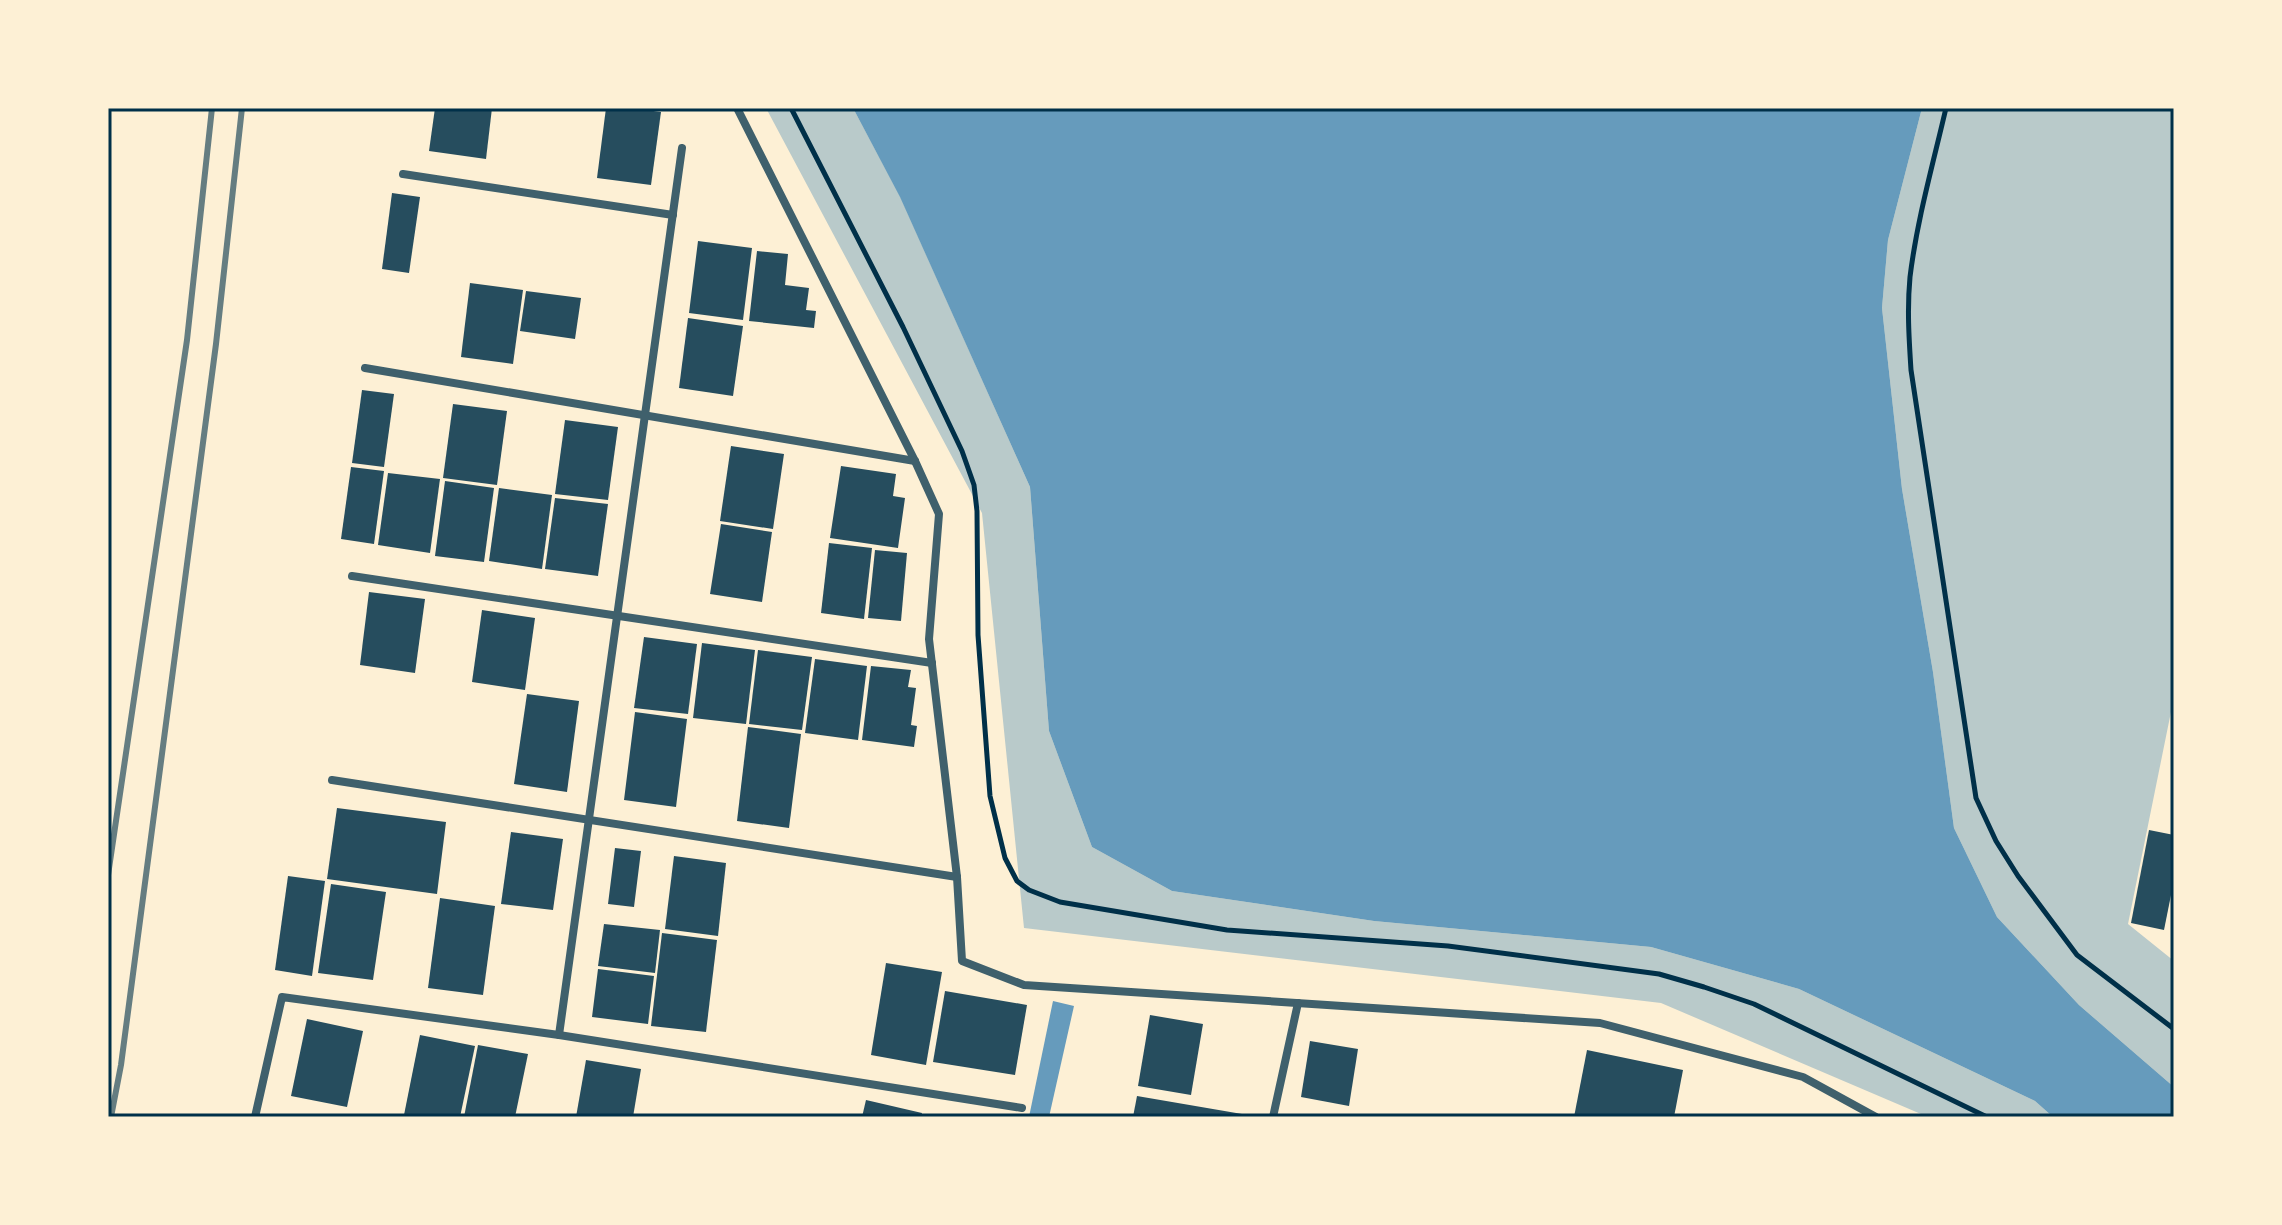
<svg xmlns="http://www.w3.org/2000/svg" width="2282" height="1225" font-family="Jost,sans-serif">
<rect width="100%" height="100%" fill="#fdf0d5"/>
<!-- green -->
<g fill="#b9caca">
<path d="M 766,108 L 853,108 L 900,196 L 1030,487 L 1049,731 L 1092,847 L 1172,891 L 1374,921 L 1651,947 L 1799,989 L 2035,1101 L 2053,1117 L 1928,1117 L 1661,1003 L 1024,928 L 982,513 Z"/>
<path d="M 1922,108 L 2174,108 L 2174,697 L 2128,924 L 2174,961 L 2174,1087 L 2079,1005 L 1997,917 L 1954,828 L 1933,672 L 1902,489 L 1882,308 L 1888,240 Z"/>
</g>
<!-- water -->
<g fill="#669bbc">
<path d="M 853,108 L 1922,108 L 1888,240 L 1882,308 L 1902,489 L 1933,672 L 1954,828 L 1997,917 L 2079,1005 L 2174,1087 L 2174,1117 L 2053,1117 L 2035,1101 L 1799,989 L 1651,947 L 1374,921 L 1172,891 L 1092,847 L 1049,731 L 1030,487 L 900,197 Z"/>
<path d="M 1053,1001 L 1074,1006 L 1049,1117 L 1029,1117 Z"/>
</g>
<!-- building -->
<g fill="#264d5e">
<path d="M 435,108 L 492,108 L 486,159 L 429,151 Z"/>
<path d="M 606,108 L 631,108 L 661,112 L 651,185 L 597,178 Z"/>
<path d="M 392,193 L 420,197 L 409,273 L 382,269 Z"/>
<path d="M 698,241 L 752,248 L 743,320 L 689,313 Z"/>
<path d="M 757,251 L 788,254 L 785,285 L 809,288 L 806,310 L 816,311 L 814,328 L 749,321 Z"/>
<path d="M 470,283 L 523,290 L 513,364 L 461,357 Z"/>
<path d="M 526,291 L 581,298 L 575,339 L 520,331 Z"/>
<path d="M 688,318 L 743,326 L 733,396 L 679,388 Z"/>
<path d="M 362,390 L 394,394 L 384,467 L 352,463 Z"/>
<path d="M 453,404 L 507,411 L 497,485 L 443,478 Z"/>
<path d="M 565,420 L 618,427 L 608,500 L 555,494 Z"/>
<path d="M 731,446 L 784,454 L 773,529 L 720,521 Z"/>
<path d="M 841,466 L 896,474 L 893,496 L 905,498 L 898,548 L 830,538 Z"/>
<path d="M 351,467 L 384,471 L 374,544 L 341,539 Z"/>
<path d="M 388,473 L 440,479 L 430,553 L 378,545 Z"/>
<path d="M 445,481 L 494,488 L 484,562 L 435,556 Z"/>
<path d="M 499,488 L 552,495 L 542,569 L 489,561 Z"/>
<path d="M 555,498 L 608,504 L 598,576 L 545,569 Z"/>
<path d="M 721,524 L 772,532 L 762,602 L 710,594 Z"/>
<path d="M 829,543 L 872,548 L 864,619 L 821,613 Z"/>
<path d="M 875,550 L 907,553 L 901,621 L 868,618 Z"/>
<path d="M 369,592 L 425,599 L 415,673 L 360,665 Z"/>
<path d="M 482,610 L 535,618 L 525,690 L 472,682 Z"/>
<path d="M 644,637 L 697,644 L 688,714 L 634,708 Z"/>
<path d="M 702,643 L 755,650 L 746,724 L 693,718 Z"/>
<path d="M 758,650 L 812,657 L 802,730 L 749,724 Z"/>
<path d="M 815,659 L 867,666 L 858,740 L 805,733 Z"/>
<path d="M 871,666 L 911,670 L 908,687 L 916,688 L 911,725 L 917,726 L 914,747 L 862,740 Z"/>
<path d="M 527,694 L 579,701 L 567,792 L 514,784 Z"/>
<path d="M 635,712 L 687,719 L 676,807 L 624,800 Z"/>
<path d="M 748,727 L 801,734 L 789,828 L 737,821 Z"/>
<path d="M 337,808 L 446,822 L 437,894 L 327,879 Z"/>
<path d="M 2149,830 L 2174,835 L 2174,880 L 2164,930 L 2131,923 Z"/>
<path d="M 511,832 L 563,839 L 553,910 L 501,904 Z"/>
<path d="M 615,848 L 641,851 L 634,907 L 608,904 Z"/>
<path d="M 674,856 L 726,863 L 718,936 L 665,929 Z"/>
<path d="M 288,876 L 325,881 L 312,976 L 275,970 Z"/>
<path d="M 331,884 L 386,892 L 373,980 L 318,973 Z"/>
<path d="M 440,898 L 495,906 L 483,995 L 428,988 Z"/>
<path d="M 604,924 L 660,930 L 655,973 L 598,966 Z"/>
<path d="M 662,933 L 717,940 L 706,1032 L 651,1026 Z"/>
<path d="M 886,963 L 942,972 L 926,1065 L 871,1055 Z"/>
<path d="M 598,969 L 654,976 L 648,1024 L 592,1017 Z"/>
<path d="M 945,991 L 1027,1005 L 1015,1075 L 933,1062 Z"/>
<path d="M 1150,1015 L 1203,1024 L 1191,1095 L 1138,1086 Z"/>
<path d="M 307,1019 L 363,1031 L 347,1107 L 291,1096 Z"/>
<path d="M 420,1035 L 475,1046 L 460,1117 L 416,1117 L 404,1115 Z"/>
<path d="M 1310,1041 L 1358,1049 L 1349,1106 L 1301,1097 Z"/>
<path d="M 478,1045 L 528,1054 L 515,1117 L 464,1117 Z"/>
<path d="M 1587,1050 L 1683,1070 L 1674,1117 L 1574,1117 Z"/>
<path d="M 586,1060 L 641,1069 L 633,1117 L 576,1117 Z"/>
<path d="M 1137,1096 L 1242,1114 L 1241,1117 L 1133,1117 Z"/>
<path d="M 866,1100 L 922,1113 L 921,1117 L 862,1117 Z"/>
</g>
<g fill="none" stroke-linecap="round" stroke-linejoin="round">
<!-- path -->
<g stroke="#003049" stroke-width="5">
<path d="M 791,108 L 903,327 L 962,451 L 974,485 L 977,511 L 978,635 L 990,796 L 1005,858 L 1017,881 L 1029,890 L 1060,902 L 1227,930 L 1448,946 L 1659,974 L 1704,987 L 1754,1004 L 1987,1117"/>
<path d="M 1946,108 C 1933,164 1917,220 1910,277 C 1907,309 1909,339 1911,370 L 1976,798 L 1996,841 L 2018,876 L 2077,955 L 2174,1029"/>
</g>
<!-- minor -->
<g stroke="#3f606c" stroke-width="8">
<path d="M 737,108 L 915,461 L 939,514 L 929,639 L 957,877 L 962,961 L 1024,985 L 1600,1023 L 1803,1077 L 1876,1117"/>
<path d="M 403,174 L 673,215"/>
<path d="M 365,368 L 915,461"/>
<path d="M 352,576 L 932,663"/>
<path d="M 332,780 L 957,877"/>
<path d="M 559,1035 L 682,148"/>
<path d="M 255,1117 L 282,997 L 559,1035 L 1022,1108"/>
<path d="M 1273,1117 L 1298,1003"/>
</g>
<!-- rail -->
<g stroke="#657d81" stroke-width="6">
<path d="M 108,875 L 187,340 L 212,108"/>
<path d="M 111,1117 L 121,1065 L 216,344 L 242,108"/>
</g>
</g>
<!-- border -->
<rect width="2282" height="1225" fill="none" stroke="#fdf0d5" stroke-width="220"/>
<rect x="110" y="110" width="2062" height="1005" fill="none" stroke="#003049" stroke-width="3"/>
</svg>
